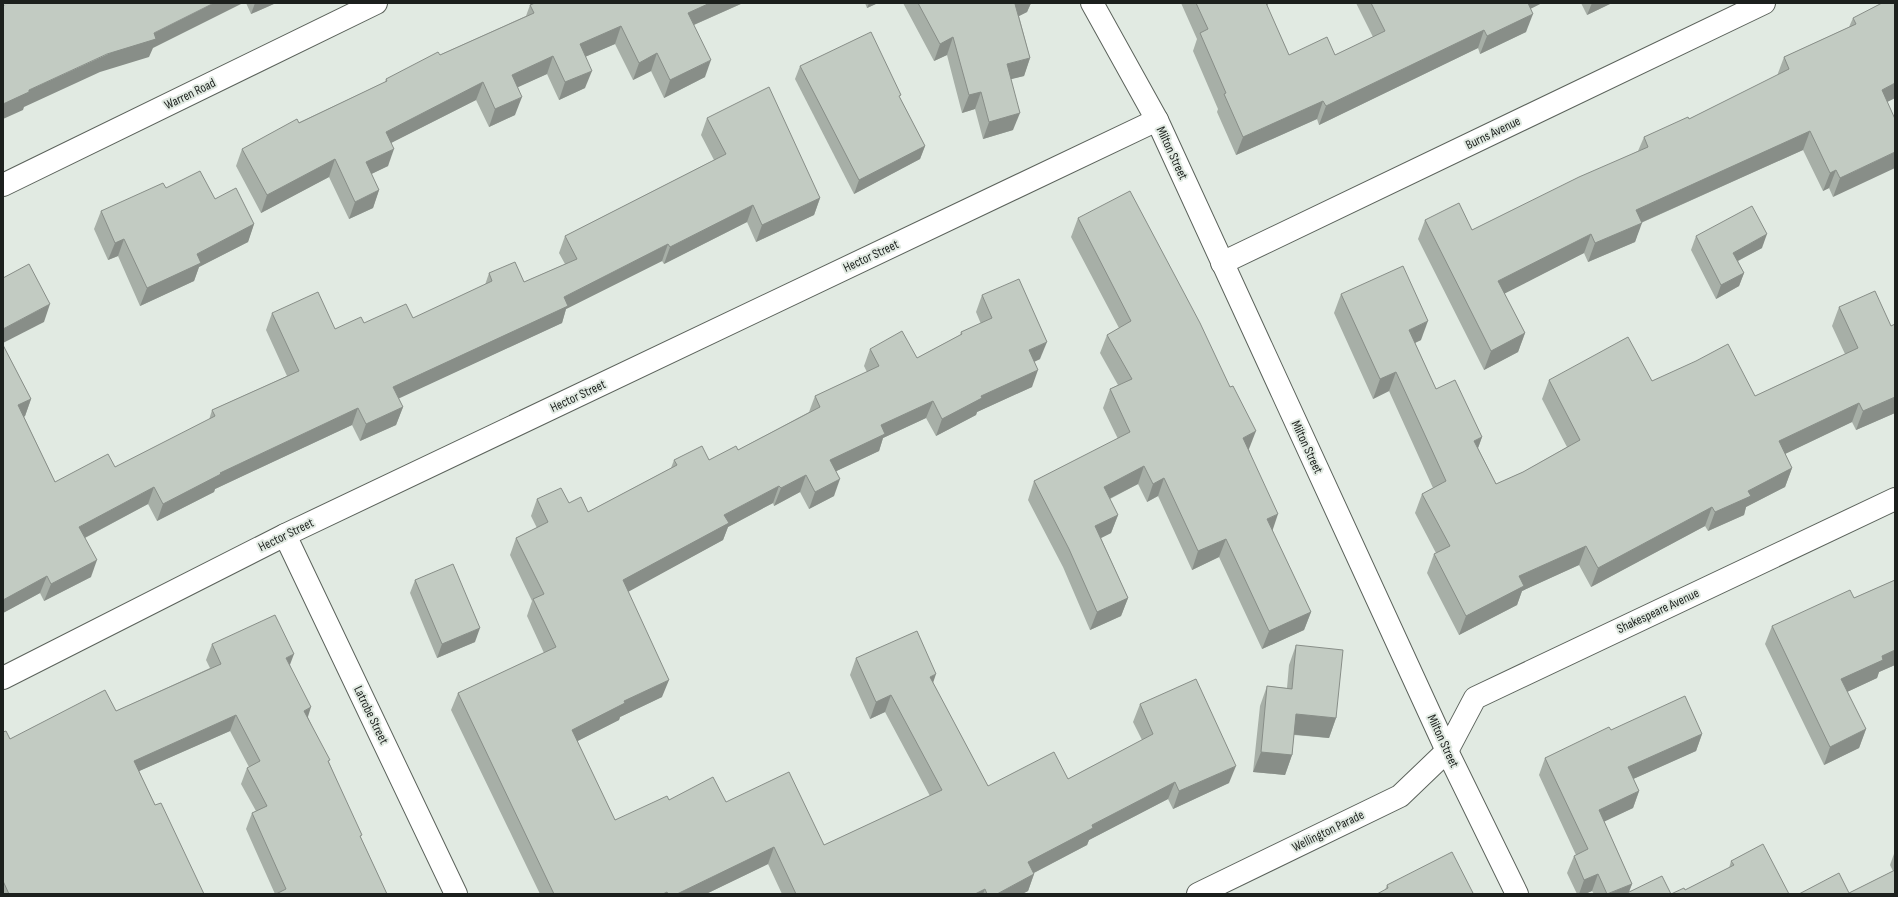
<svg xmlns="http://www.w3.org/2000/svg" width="1898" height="897" font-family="'Sofia Sans Condensed',sans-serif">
<rect width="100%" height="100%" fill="#e1eae2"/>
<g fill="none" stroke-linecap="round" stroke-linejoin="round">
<defs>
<g id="minor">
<path d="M 1092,3 L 1157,120 L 1447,751 L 1517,894"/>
<path d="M 3,185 L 376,3"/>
<path d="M 1222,263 L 1764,3"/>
<path d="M 285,535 L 456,894"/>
<path d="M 3,678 L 285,535 L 1157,120"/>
<path d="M 1198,894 L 1400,796 L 1447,751 L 1475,698 L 1895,499"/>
</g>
</defs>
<!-- minor casing -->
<use href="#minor" stroke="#5b625b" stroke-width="24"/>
<!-- minor -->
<use href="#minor" stroke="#fff" stroke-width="22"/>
</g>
<!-- wall -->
<g fill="#a7afa7">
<path d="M 246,3 L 276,3 L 251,14 Z"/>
<path d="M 535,3 L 743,3 L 694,25 L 705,77 L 664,98 L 651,71 L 633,80 L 615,44 L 585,57 L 585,88 L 559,100 L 547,74 L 517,87 L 515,115 L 489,127 L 476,100 L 391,143 L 388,166 L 371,174 L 379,190 L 373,208 L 349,219 L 329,177 L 261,213 L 236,166 L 242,149 L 385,82 L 386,79 L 526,16 L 530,5 Z"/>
<path d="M 865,3 L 878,3 L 867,8 Z"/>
<path d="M 903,3 L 1031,3 L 1027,12 L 1019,16 L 1030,58 L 1024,76 L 1010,79 L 1013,130 L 983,139 L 975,109 L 962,113 L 947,55 L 934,61 Z"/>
<path d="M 1181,3 L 1269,3 L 1267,6 L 1289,55 L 1335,55 L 1373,37 L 1356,3 L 1542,3 L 1530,9 L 1526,32 L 1480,54 L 1478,48 L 1319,125 L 1317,119 L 1236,155 L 1217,112 L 1218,109 L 1193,51 L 1197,39 Z"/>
<path d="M 1581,3 L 1612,3 L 1587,15 Z"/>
<path d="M 1853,18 L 1895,98 L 1887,102 L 1833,197 L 1829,188 L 1823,191 L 1803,150 L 1641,223 L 1635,242 L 1588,262 L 1584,253 L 1504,293 L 1525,333 L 1518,352 L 1484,370 L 1418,239 L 1425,220 L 1472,230 L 1638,151 L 1644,137 L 1689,119 L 1777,76 L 1784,57 L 1849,27 Z"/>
<path d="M 800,66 L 900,98 L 925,146 L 920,159 L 854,194 L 795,79 Z"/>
<path d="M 707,118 L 820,198 L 814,215 L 756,242 L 747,222 L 664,264 L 662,261 L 566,309 L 562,323 L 398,398 L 403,407 L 396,425 L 360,441 L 352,425 L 215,489 L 214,492 L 157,521 L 148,504 L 85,538 L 91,577 L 44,601 L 40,593 L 3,613 L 3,345 L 31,399 L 25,416 L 24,417 L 55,482 L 115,467 L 209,420 L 212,410 L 287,376 L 266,330 L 272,313 L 335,329 L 364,323 L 413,318 L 485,285 L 489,273 L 524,282 L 565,264 L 559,253 L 565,236 L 714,160 L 701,135 Z"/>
<path d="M 166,188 L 215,199 L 254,224 L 248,242 L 199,267 L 194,281 L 140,306 L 118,256 L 108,260 L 94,229 L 101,211 Z"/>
<path d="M 1078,218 L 1249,449 L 1272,530 L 1311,612 L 1304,630 L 1262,649 L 1219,557 L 1192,570 L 1158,496 L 1147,502 L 1138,484 L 1110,499 L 1118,515 L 1111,533 L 1101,538 L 1128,598 L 1121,616 L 1090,630 L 1063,567 L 1028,500 L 1034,481 L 1118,439 L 1103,408 L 1110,389 L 1118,385 L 1100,353 L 1107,335 L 1119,328 L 1071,237 Z"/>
<path d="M 1696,236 L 1762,248 L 1738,261 L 1744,273 L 1739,286 L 1716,299 L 1691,250 Z"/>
<path d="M 1341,294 L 1421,340 L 1415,343 L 1436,389 L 1482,437 L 1478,448 L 1496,484 L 1523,472 L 1567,447 L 1542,399 L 1549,380 L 1652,381 L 1755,396 L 1845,354 L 1832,326 L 1839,307 L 1891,326 L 1895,324 L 1895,413 L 1856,430 L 1852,422 L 1785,454 L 1792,468 L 1785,487 L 1746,507 L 1744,515 L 1708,531 L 1705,526 L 1591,587 L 1579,565 L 1522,591 L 1517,605 L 1459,635 L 1427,573 L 1434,554 L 1436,553 L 1415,513 L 1422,494 L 1433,488 L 1389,391 L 1373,399 L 1334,313 Z"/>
<path d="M 982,295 L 1040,359 L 1034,362 L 1032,387 L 977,412 L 976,415 L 936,436 L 926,418 L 883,438 L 879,451 L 836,471 L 834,496 L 809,509 L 800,492 L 774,506 L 773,503 L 728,527 L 723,540 L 628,591 L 662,697 L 620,717 L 619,720 L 577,741 L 615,820 L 669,800 L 726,802 L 824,845 L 930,796 L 885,712 L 870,719 L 850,675 L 856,658 L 933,683 L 988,786 L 1068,779 L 1142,740 L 1133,722 L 1140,704 L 1229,783 L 1173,809 L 1168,799 L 1089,840 L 1087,845 L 1034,873 L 1034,874 L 1028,891 L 1022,894 L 782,894 L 768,864 L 706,894 L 540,894 L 451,710 L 458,693 L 544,653 L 527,616 L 532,601 L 510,555 L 516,538 L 537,528 L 531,516 L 537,499 L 569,503 L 588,512 L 671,468 L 674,460 L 709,460 L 738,450 L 809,412 L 815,396 L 867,372 L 864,366 L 870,349 L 917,358 L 960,335 L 961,332 L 981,324 L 976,312 Z"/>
<path d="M 415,580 L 475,642 L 437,658 L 410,593 Z"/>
<path d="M 1895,580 L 1895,665 L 1879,672 L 1877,678 L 1847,692 L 1866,729 L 1859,748 L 1824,765 L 1765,644 L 1772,626 L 1854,598 Z"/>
<path d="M 212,644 L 290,665 L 308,717 L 329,762 L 361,838 L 387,894 L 275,894 L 246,829 L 252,813 L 256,811 L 241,784 L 247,768 L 249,767 L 230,731 L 139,771 L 155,805 L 204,894 L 3,894 L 3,732 L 10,739 L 116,711 L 210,668 L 206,660 Z"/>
<path d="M 1296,645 L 1336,718 L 1329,738 L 1294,735 L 1292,755 L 1285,775 L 1253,772 L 1260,706 L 1267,686 L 1287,688 L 1289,665 Z"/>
<path d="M 1611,730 L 1702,734 L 1696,751 L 1633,779 L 1639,791 L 1633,808 L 1604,821 L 1632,884 L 1629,892 L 1671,894 L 1594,894 L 1592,891 L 1585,894 L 1577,894 L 1567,873 L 1574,856 L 1576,855 L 1539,775 L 1545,758 Z"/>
<path d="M 1895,851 L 1895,894 L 1849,893 L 1893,871 L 1890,865 Z"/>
<path d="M 1731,861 L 1789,894 L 1685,890 L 1729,868 Z"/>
<path d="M 1387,885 L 1472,894 L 1385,890 Z"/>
</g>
<!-- shaded-wall -->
<g fill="#888e88">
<path d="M 214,3 L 243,3 L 153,48 L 149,57 L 100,72 L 24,107 L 23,110 L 3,119 L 3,104 L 29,90 L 154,33 Z"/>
<path d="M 255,3 L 276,3 L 251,14 Z"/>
<path d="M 710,3 L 743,3 L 682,30 L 688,13 Z"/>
<path d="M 869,3 L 878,3 L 867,8 Z"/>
<path d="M 1018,3 L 1031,3 L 1027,12 L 1009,21 L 1015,4 Z"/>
<path d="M 1522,3 L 1542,3 L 1518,15 Z"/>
<path d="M 1592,3 L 1612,3 L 1587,15 Z"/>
<path d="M 1533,14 L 1526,32 L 1480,54 L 1487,36 Z"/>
<path d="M 621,26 L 615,44 L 573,62 L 580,44 Z"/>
<path d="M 1484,30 L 1478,48 L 1319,125 L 1326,106 Z"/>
<path d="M 953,37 L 947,55 L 934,61 L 940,44 Z"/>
<path d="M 657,53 L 651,71 L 633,80 L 639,63 Z"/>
<path d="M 553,56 L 547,74 L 505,93 L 512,75 Z"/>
<path d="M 1030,58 L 1024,76 L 1000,82 L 1007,64 Z"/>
<path d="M 711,60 L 705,77 L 664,98 L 670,80 Z"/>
<path d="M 592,71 L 585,88 L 559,100 L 565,82 Z"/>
<path d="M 483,82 L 476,100 L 379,149 L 386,132 Z"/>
<path d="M 1895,83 L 1895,98 L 1875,108 L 1882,90 Z"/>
<path d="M 981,92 L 975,109 L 962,113 L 969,95 Z"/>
<path d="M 522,97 L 515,115 L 489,127 L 495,109 Z"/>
<path d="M 1323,101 L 1317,119 L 1236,155 L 1243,137 Z"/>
<path d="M 1020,113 L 1013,130 L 983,139 L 989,122 Z"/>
<path d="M 1810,131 L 1803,150 L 1629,228 L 1636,210 Z"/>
<path d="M 925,146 L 920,159 L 854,194 L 859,180 Z"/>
<path d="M 394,149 L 388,166 L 359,180 L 366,162 Z"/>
<path d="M 1895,152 L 1895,168 L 1833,197 L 1840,178 Z"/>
<path d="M 335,159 L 329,177 L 261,213 L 267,195 Z"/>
<path d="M 1836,170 L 1829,188 L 1823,191 L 1830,173 Z"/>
<path d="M 379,190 L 373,208 L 349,219 L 355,202 Z"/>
<path d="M 820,198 L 814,215 L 756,242 L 762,225 Z"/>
<path d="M 753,205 L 747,222 L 664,264 L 670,247 Z"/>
<path d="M 1642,223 L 1635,242 L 1588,262 L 1595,243 Z"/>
<path d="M 254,224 L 248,242 L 199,267 L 194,281 L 140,306 L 147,288 L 197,254 Z"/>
<path d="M 1591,234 L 1584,253 L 1492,300 L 1498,281 Z"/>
<path d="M 1767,234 L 1762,248 L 1728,266 L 1733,253 Z"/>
<path d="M 124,239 L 118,256 L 108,260 L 115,243 Z"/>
<path d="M 668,244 L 662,261 L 566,309 L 562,323 L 387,404 L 393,387 L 564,297 Z"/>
<path d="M 1744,273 L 1739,286 L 1716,299 L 1721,285 Z"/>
<path d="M 50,304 L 44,322 L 3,343 L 3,329 Z"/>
<path d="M 1428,321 L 1421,340 L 1402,349 L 1409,330 Z"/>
<path d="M 1525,333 L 1518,352 L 1484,370 L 1491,351 Z"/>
<path d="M 1047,342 L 1040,359 L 1023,367 L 1029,350 Z"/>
<path d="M 1038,370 L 1032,387 L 977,412 L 976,415 L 936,436 L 942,419 L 981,396 Z"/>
<path d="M 1396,372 L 1389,391 L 1373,399 L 1380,379 Z"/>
<path d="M 1895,397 L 1895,413 L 1856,430 L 1863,411 Z"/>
<path d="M 31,399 L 25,416 L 12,423 L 18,405 Z"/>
<path d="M 933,401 L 926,418 L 883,438 L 879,451 L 824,477 L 830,460 L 881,425 Z"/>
<path d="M 1859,403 L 1852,422 L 1772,460 L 1779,441 Z"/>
<path d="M 403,407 L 396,425 L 360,441 L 366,424 Z"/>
<path d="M 358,408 L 352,425 L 215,489 L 214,492 L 157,521 L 163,504 L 220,473 Z"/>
<path d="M 1256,431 L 1249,449 L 1236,456 L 1243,438 Z"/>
<path d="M 1482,437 L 1475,456 L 1474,441 Z"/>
<path d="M 1144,466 L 1138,484 L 1097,505 L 1104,487 Z"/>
<path d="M 1792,468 L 1785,487 L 1746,507 L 1744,515 L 1708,531 L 1715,512 L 1748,491 Z"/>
<path d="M 806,475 L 800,492 L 774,506 L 781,488 Z"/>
<path d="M 1164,478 L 1158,496 L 1147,502 L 1153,484 Z"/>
<path d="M 840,479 L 834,496 L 809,509 L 815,492 Z"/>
<path d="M 779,486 L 773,503 L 728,527 L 723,540 L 617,598 L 623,580 L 724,515 Z"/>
<path d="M 154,487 L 148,504 L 73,544 L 79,527 Z"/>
<path d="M 1712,507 L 1705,526 L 1591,587 L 1598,568 Z"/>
<path d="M 1278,514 L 1272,532 L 1267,519 Z"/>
<path d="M 1118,515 L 1111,533 L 1089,544 L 1095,526 Z"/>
<path d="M 1226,539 L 1219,557 L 1192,570 L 1198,551 Z"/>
<path d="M 1586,546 L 1579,565 L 1522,591 L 1517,605 L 1459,635 L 1466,616 L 1519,576 Z"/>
<path d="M 97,560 L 91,577 L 44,601 L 51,584 Z"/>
<path d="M 47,576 L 40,593 L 3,613 L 3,600 Z"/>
<path d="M 1128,598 L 1121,616 L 1090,630 L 1097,612 Z"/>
<path d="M 1311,612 L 1304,630 L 1262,649 L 1269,631 Z"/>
<path d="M 480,628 L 475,642 L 437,658 L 442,644 Z"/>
<path d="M 1895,650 L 1895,665 L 1879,672 L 1877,678 L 1834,698 L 1841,679 L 1882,656 Z"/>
<path d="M 294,654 L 288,670 L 286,658 Z"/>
<path d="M 936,674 L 930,692 L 930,677 Z"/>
<path d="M 669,680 L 662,697 L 620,717 L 619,720 L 566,747 L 572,730 L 624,701 Z"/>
<path d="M 891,695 L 885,712 L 870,719 L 876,702 Z"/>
<path d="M 311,707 L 306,723 L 304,711 Z"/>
<path d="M 1296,714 L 1336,718 L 1329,738 L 1289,734 Z"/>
<path d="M 236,715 L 230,731 L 128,776 L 134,761 Z"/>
<path d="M 1866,729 L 1859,748 L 1824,765 L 1830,747 Z"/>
<path d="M 1702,734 L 1696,751 L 1622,784 L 1628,767 Z"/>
<path d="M 1261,752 L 1292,755 L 1285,775 L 1253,772 Z"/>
<path d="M 1236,766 L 1229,783 L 1173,809 L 1179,791 Z"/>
<path d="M 1175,782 L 1168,799 L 1089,840 L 1087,845 L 1022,879 L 1028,862 L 1092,825 Z"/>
<path d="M 1639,791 L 1633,808 L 1593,827 L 1599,810 Z"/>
<path d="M 774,847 L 768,864 L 706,894 L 677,894 Z"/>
<path d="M 1034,874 L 1028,891 L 1022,894 L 997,894 Z"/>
<path d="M 1598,874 L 1592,891 L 1585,894 L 1579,894 L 1584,880 Z"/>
<path d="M 1632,884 L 1628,894 L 1608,894 Z"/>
<path d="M 985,889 L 983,894 L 975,894 Z"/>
</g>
<!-- building -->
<g fill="#c2cbc2" stroke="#888e88">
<path d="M 3,3 L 214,3 L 154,33 L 156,39 L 107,54 L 29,90 L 29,92 L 3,104 L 3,6 L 4,6 Z"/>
<path d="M 535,3 L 710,3 L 688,13 L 711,60 L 670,80 L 657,53 L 639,63 L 621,26 L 580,44 L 592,71 L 565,82 L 553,56 L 512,75 L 522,97 L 495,109 L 483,82 L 386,132 L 394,149 L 366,162 L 379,190 L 355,202 L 335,159 L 267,195 L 242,149 L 297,119 L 299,123 L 387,81 L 386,79 L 438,52 L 440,55 L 534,13 L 530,5 Z"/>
<path d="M 918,3 L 1018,3 L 1015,4 L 1030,58 L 1007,64 L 1020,113 L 989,122 L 981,92 L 969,95 L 953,37 L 940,44 Z"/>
<path d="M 1196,3 L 1266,3 L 1289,55 L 1327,37 L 1335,55 L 1385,31 L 1371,3 L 1528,3 L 1533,14 L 1487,36 L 1484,30 L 1326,106 L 1323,101 L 1243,137 L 1224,94 L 1226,93 L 1200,33 L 1208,29 Z"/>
<path d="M 1882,3 L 1895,3 L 1895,83 L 1882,90 L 1895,119 L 1895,152 L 1840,178 L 1836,170 L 1830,173 L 1810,131 L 1636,210 L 1642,223 L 1595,243 L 1591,234 L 1498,281 L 1525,333 L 1491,351 L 1425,220 L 1459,203 L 1472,230 L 1579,177 L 1648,147 L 1644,137 L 1688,117 L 1689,119 L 1789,69 L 1784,57 L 1856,24 L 1853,18 Z"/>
<path d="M 871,32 L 901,95 L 899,96 L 925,146 L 859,180 L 800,66 Z"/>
<path d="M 769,87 L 820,198 L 762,225 L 753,205 L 670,247 L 668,244 L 564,297 L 568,306 L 393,387 L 403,407 L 366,424 L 358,408 L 220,473 L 221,474 L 163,504 L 154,487 L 79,527 L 97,560 L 51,584 L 47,576 L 3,600 L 3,345 L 31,399 L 18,405 L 55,482 L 108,454 L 115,467 L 215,416 L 212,410 L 299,371 L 272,313 L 318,292 L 335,329 L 361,317 L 364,323 L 406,304 L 413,318 L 492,281 L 489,273 L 515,262 L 524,282 L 577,259 L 565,236 L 726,154 L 707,118 Z"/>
<path d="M 200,171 L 215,199 L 236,188 L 254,224 L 197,254 L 201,263 L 147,288 L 124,239 L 115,243 L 101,211 L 163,183 L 166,188 Z"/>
<path d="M 1130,191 L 1200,323 L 1230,387 L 1233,386 L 1256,431 L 1243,438 L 1278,514 L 1267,519 L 1311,612 L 1269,631 L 1226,539 L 1198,551 L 1164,478 L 1153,484 L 1144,466 L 1104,487 L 1118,515 L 1095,526 L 1128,598 L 1097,612 L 1069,549 L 1034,481 L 1130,432 L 1110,389 L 1132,379 L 1107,335 L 1131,321 L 1078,218 Z"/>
<path d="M 1752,206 L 1767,234 L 1733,253 L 1744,273 L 1721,285 L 1696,236 Z"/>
<path d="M 29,264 L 50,304 L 3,329 L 3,278 Z"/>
<path d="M 1403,266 L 1428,321 L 1409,330 L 1436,389 L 1455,380 L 1482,437 L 1474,441 L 1496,484 L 1523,472 L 1580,440 L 1549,380 L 1628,337 L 1652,381 L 1696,361 L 1728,344 L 1755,396 L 1858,348 L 1839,307 L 1875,291 L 1891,326 L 1895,324 L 1895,397 L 1863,411 L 1859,403 L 1779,441 L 1792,468 L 1748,491 L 1751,496 L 1715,512 L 1712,507 L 1598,568 L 1586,546 L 1519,576 L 1524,586 L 1466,616 L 1434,554 L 1450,546 L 1422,494 L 1446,481 L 1396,372 L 1380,379 L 1341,294 Z"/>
<path d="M 1019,279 L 1047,342 L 1029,350 L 1038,370 L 981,396 L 982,398 L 942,419 L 933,401 L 881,425 L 885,434 L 830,460 L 840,479 L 815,492 L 806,475 L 781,488 L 779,486 L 724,515 L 729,523 L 623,580 L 669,680 L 624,701 L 625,703 L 572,730 L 615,820 L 667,796 L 669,800 L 713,777 L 726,802 L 789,772 L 824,845 L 942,790 L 891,695 L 876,702 L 856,658 L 917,631 L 936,674 L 930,677 L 988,786 L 1054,752 L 1068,779 L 1153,734 L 1140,704 L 1196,679 L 1236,766 L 1179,791 L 1175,782 L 1092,825 L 1093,828 L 1028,862 L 1034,874 L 997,894 L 987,894 L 985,889 L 975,894 L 796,894 L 774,847 L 677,894 L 668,894 L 667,892 L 663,894 L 554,894 L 458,693 L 556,647 L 533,599 L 544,594 L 516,538 L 548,522 L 537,499 L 561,488 L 569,503 L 581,497 L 588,512 L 677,465 L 674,460 L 702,446 L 709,460 L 736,446 L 738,450 L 820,407 L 815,396 L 879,366 L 870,349 L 902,331 L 917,358 L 962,334 L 961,332 L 992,318 L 982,295 Z"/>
<path d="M 453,564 L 480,628 L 442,644 L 415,580 Z"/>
<path d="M 1895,580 L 1895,650 L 1882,656 L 1883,660 L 1841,679 L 1866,729 L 1830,747 L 1772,626 L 1850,590 L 1854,598 Z"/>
<path d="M 275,615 L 294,654 L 286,658 L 311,707 L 304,711 L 330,760 L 328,761 L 362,835 L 360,836 L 387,894 L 276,894 L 286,889 L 252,813 L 267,806 L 247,768 L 260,761 L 236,715 L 134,761 L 155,805 L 161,803 L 204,894 L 9,894 L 3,881 L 3,732 L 6,731 L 10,739 L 105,690 L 116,711 L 221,664 L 212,644 Z"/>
<path d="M 1296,645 L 1343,650 L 1336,718 L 1296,714 L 1292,755 L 1261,752 L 1267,686 L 1292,689 Z"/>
<path d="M 1685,696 L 1702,734 L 1628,767 L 1639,791 L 1599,810 L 1632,884 L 1607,894 L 1598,874 L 1584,880 L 1574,856 L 1588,849 L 1545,758 L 1609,727 L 1611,730 Z"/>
<path d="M 1763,844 L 1789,894 L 1671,894 L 1684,888 L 1685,890 L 1734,865 L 1731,861 Z"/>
<path d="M 1452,852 L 1473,893 L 1470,894 L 1377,894 L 1388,888 L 1387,885 Z"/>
<path d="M 1895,870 L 1895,894 L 1799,894 L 1839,873 L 1849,893 Z"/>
<path d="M 1662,876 L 1671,894 L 1625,894 Z"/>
</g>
<g text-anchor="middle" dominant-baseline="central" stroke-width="4" stroke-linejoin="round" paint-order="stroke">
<!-- street labels -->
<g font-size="13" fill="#1c201d" stroke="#e1eae2">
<text transform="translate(190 94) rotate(-26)">Warren Road</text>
<text transform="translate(1493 133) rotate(-26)">Burns Avenue</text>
<text transform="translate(1172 153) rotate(65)">Milton Street</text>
<text transform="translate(871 256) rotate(-25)">Hector Street</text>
<text transform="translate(578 396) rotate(-25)">Hector Street</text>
<text transform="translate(1307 447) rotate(65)">Milton Street</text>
<text transform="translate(286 535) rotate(-26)">Hector Street</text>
<text transform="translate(1658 611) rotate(-25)">Shakespeare Avenue</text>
<text transform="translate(371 715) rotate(64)">Latrobe Street</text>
<text transform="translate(1443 741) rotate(65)">Milton Street</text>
<text transform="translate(1328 831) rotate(-26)">Wellington Parade</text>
</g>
</g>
<!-- border -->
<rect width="1898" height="897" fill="none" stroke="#1c201d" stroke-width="8"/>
</svg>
